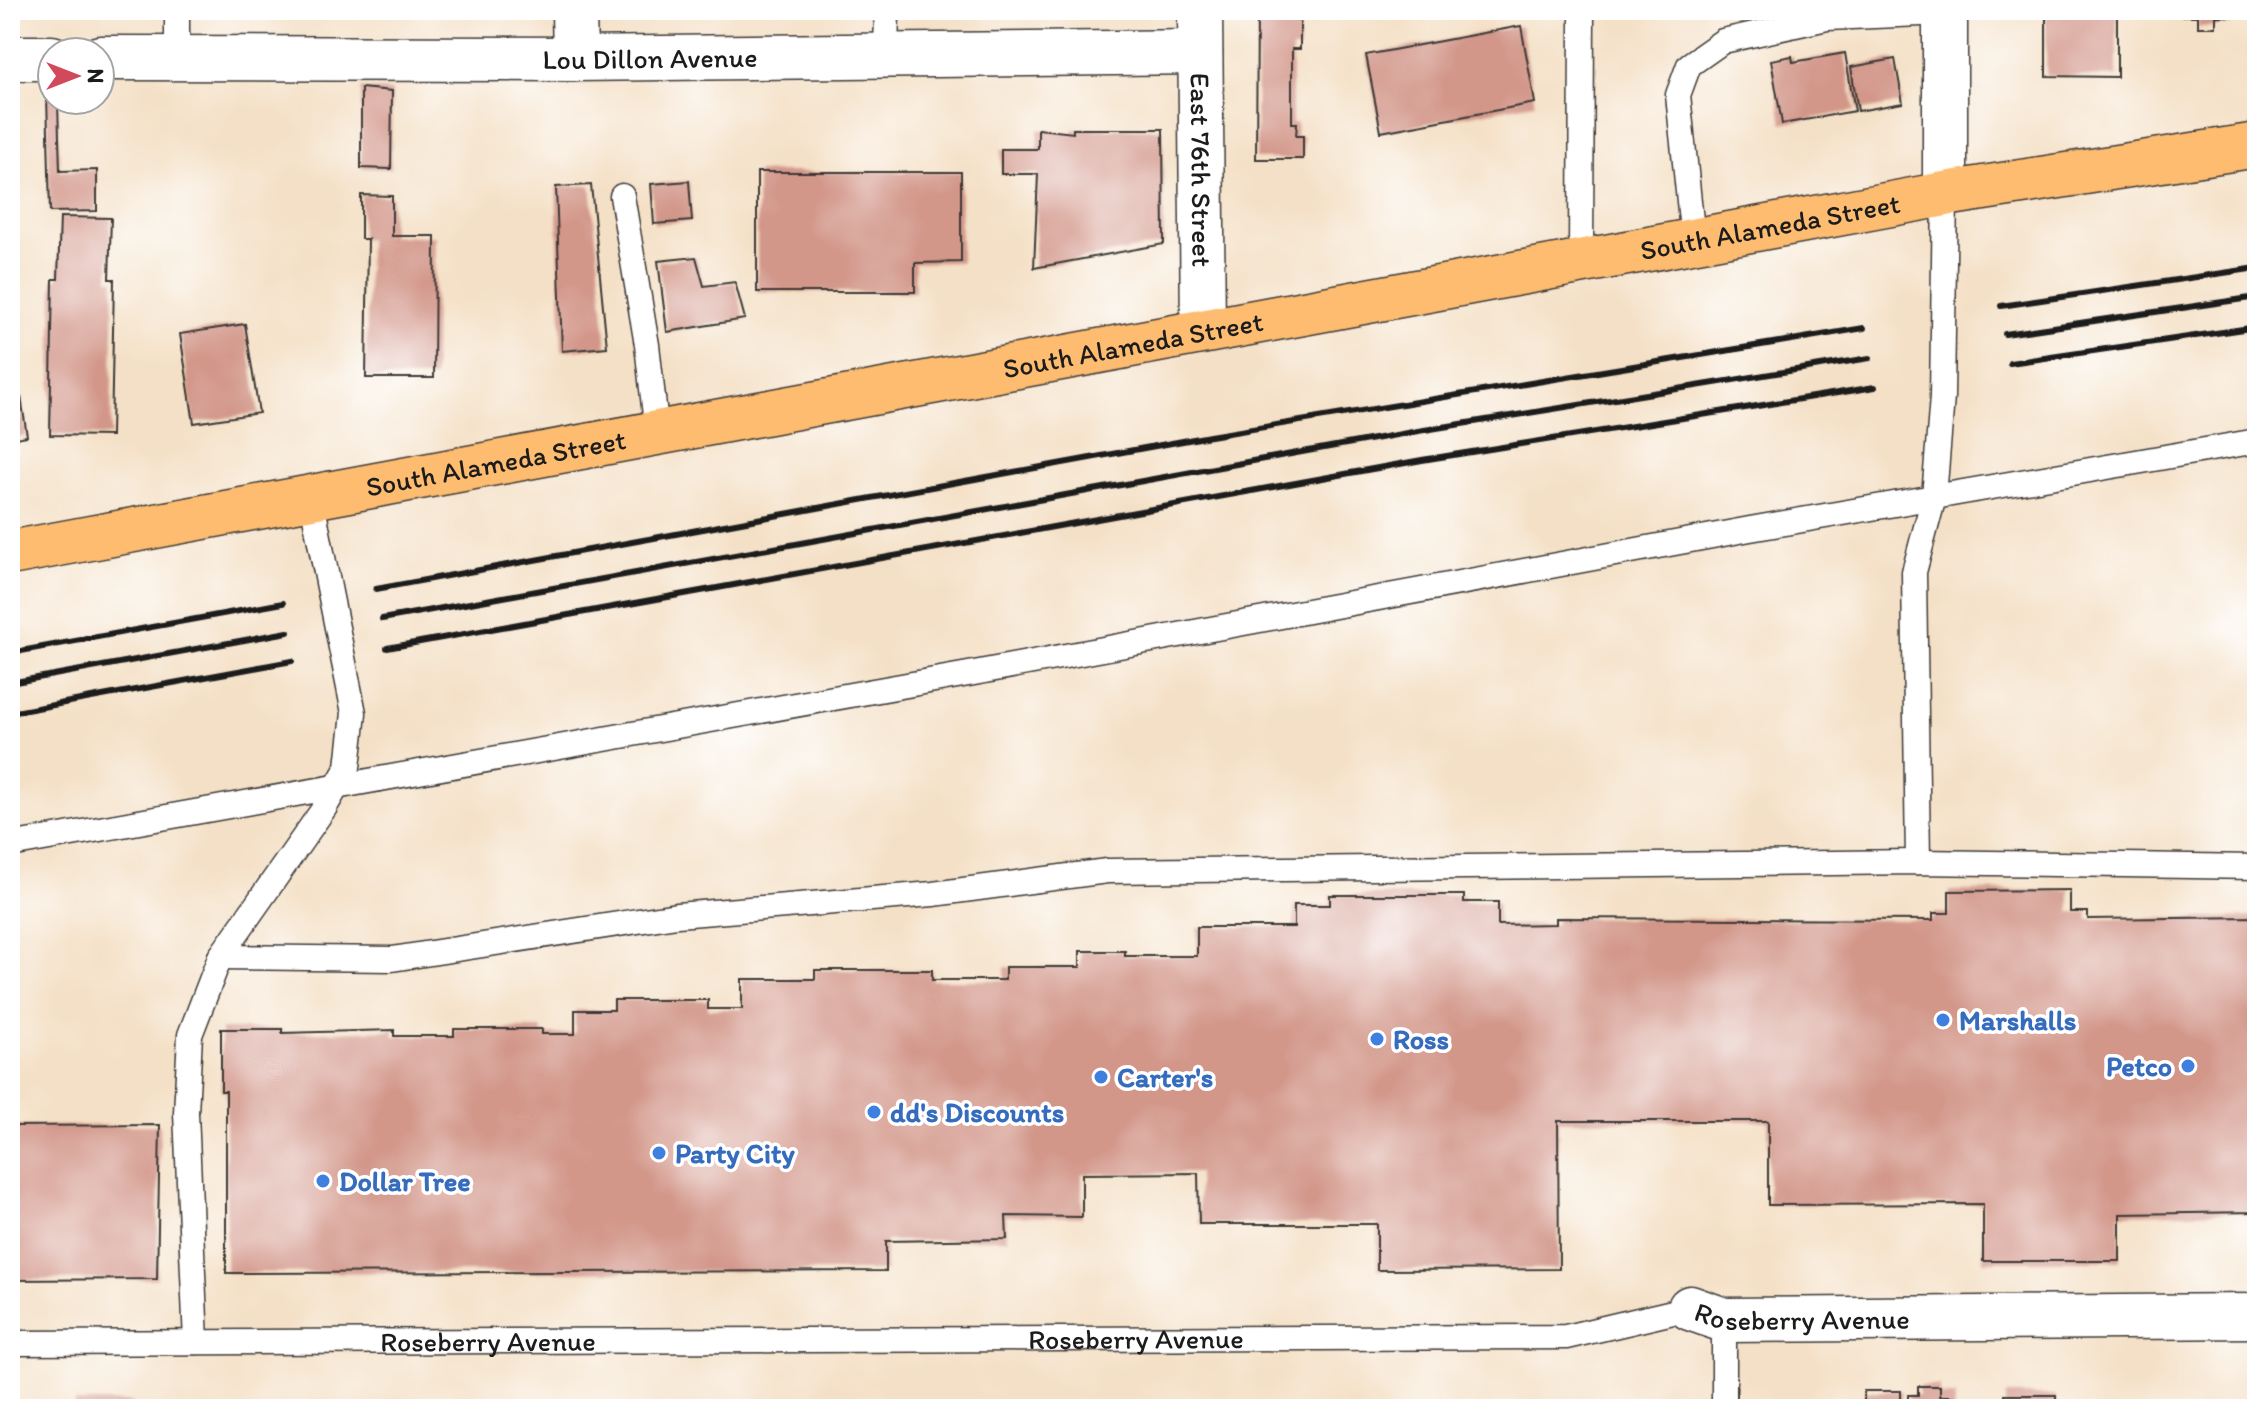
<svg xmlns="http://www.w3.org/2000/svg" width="2267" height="1419" font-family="Itim,sans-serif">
<rect width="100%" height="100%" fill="#fff"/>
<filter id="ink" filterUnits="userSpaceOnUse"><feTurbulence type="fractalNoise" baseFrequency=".0125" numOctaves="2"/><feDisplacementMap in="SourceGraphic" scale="16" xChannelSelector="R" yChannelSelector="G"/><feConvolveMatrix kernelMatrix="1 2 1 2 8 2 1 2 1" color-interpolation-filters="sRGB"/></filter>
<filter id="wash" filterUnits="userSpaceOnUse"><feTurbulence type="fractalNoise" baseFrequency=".006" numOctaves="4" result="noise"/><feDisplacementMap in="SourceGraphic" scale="32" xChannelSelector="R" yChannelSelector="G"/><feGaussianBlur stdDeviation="1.8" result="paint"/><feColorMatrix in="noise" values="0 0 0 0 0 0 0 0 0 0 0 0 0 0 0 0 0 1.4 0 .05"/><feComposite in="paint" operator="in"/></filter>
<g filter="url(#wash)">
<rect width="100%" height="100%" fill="#f4e0c6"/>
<g id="blocks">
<!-- building -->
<g fill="#d3978a">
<path d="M 1257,10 L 1300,10 L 1300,49 L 1292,49 L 1292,123 L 1297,123 L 1296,136 L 1303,136 L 1303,159 L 1256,159 Z"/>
<path d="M 2046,10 L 2117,10 L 2117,77 L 2046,76 Z"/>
<path d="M 2139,10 L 2251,10 L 2251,17 L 2216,16 L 2216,27 L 2198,27 L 2198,16 L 2139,15 Z"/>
<path d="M 1521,26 L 1535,103 L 1381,132 L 1366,55 Z"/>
<path d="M 1845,53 L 1855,111 L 1782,124 L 1771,60 L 1792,56 L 1793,62 Z"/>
<path d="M 1895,59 L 1903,103 L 1858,111 L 1851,67 Z"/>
<path d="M 361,88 L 392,91 L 391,169 L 361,168 Z"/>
<path d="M 47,95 L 52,95 L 52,100 L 92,100 L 92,103 L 58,104 L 60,171 L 97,170 L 97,211 L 50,212 Z"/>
<path d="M 1038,129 L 1073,133 L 1073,129 L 1163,129 L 1164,244 L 1034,268 L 1038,174 L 1001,174 L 1001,149 L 1038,149 Z"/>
<path d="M 757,172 L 961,172 L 961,262 L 915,263 L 915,292 L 757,292 Z"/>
<path d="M 689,181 L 692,221 L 654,224 L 651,184 Z"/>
<path d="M 591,185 L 607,347 L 562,351 L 556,187 Z"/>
<path d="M 361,195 L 392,196 L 392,236 L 435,236 L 434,378 L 366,378 L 368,239 L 361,239 Z"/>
<path d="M 60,217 L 111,218 L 109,279 L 114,279 L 111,436 L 50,435 L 53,279 L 58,279 Z"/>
<path d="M 696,257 L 704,286 L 735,282 L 745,319 L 667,332 L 658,261 Z"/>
<path d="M 245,324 L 259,413 L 194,423 L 180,334 Z"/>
<path d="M 21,397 L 27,436 L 10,439 L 10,398 Z"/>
<path d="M 2070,890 L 2070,912 L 2088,912 L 2088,919 L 2257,917 L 2257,1212 L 2120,1214 L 2120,1261 L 1983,1261 L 1983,1204 L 1768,1205 L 1768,1121 L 1558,1121 L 1559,1269 L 1377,1270 L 1377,1224 L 1199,1224 L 1198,1173 L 1082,1174 L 1082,1217 L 1006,1216 L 1007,1239 L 886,1241 L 886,1271 L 226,1273 L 226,1091 L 221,1091 L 221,1029 L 282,1029 L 282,1033 L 394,1030 L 394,1036 L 454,1036 L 454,1029 L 542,1029 L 542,1034 L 575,1034 L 575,1010 L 614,1010 L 614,1000 L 708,1000 L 708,1009 L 742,1009 L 742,979 L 815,979 L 815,970 L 932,970 L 932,980 L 1005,980 L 1005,967 L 1080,967 L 1080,951 L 1125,951 L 1125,956 L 1197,956 L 1197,927 L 1294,927 L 1294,905 L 1330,905 L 1330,895 L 1464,895 L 1464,902 L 1498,902 L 1498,925 L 1556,924 L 1556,918 L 1933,920 L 1933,913 L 1949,913 L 1949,891 Z"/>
<path d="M 160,1125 L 157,1279 L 10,1280 L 10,1126 Z"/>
<path d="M 1918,1386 L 1940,1386 L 1940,1396 L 1955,1396 L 1955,1409 L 1908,1409 L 1908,1395 L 1918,1395 Z"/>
<rect x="1864" y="1391" width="37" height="18"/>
<rect x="2005" y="1395" width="51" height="14"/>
<rect x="75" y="1402" width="57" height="7"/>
<rect x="764" y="1403" width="40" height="6"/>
</g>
</g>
</g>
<g filter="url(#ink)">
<use href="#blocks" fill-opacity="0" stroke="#3c3936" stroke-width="2"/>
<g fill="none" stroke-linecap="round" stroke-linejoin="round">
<defs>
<g id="service">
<path d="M 177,10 L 177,59"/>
<path d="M 886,56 L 887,10"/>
<path d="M 622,196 L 647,345 L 657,433"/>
<path d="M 1693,240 L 1678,95 L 1689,65 L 1723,41 L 1827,18 L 1945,13"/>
<path d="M 1581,261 L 1582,10"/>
<path d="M 10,845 L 974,673 L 1750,529 L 2257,441"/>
<path d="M 1918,862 L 1914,572 L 1934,497 L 1942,397 L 1945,194"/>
<path d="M 220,957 L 392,959 L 677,915 L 933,894 L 1107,871 L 1918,862 L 2257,867"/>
<path d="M 1724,1320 L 1724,1409"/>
<path d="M 196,1342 L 186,1113 L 190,1035 L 220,957 L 325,807 L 348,767 L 354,713 L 311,497"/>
<path id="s1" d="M 10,1343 L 1566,1337 L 1690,1308"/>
</g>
<g id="minor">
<path d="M 574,10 L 575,59"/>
<path id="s2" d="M 1200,10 L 1203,331"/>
<path d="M 1945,10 L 1945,194"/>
<path d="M 10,58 L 52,58"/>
<path id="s3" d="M 100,58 L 575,59 L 1200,52"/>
<path id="s4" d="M 1690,1308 L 1724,1320 L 2257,1316"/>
</g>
<g id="primary">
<path id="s5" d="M 10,553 L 1945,194 L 2257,145"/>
</g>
</defs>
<!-- service casing -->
<use href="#service" stroke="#3c3936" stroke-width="27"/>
<!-- minor casing -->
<use href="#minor" stroke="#3c3936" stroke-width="47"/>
<!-- primary casing -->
<use href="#primary" stroke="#3c3936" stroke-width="47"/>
<!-- service -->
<use href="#service" stroke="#fff" stroke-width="24"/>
<!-- minor -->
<use href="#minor" stroke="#fff" stroke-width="44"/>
<!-- primary -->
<use href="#primary" stroke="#fdbc70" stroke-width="44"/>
<!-- rail -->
<g stroke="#1c1c1c" stroke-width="6">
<path d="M 2001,306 L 2257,268"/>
<path d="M 2005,334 L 2257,297"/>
<path d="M 2010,363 L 2257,327"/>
<path d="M 376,589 L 1210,436 L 1864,328"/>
<path d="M 382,619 L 1418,431 L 1870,358"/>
<path d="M 387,648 L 1422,460 L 1875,387"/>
<path d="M 10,653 L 283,603"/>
<path d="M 10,683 L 288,632"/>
<path d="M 10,713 L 292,661"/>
</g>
</g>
</g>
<!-- markers -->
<g fill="#3f7fe0" stroke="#fff" stroke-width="3">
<circle cx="1943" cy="1020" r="8"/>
<circle cx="1377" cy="1039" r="8"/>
<circle cx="2188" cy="1066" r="8"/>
<circle cx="1101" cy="1077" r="8"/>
<circle cx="874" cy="1112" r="8"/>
<circle cx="659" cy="1153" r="8"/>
<circle cx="323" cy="1181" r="8"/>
</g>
<g text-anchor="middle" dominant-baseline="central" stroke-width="7" stroke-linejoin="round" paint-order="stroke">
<!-- street labels -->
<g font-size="28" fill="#1c1c1c" stroke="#fff">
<text stroke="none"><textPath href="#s3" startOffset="550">Lou Dillon Avenue</textPath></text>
<text stroke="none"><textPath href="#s2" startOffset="160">East 76th Street</textPath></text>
<text stroke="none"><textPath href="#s5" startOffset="1790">South Alameda Street</textPath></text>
<text stroke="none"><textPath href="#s5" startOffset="1142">South Alameda Street</textPath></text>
<text stroke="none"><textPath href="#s5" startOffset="494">South Alameda Street</textPath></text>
<text stroke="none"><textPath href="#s4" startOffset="114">Roseberry Avenue</textPath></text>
<text stroke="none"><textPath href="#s1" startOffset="1126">Roseberry Avenue</textPath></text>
<text stroke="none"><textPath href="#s1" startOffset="478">Roseberry Avenue</textPath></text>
</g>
<!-- shop labels -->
<g font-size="28" font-weight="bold" fill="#366cbe" stroke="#fff" text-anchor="start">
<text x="1959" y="1020">Marshalls</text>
<text x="1393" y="1039">Ross</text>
<text x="2172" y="1066" text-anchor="end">Petco</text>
<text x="1117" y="1077">Carter's</text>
<text x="890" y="1112">dd's Discounts</text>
<text x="675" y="1153">Party City</text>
<text x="339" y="1181">Dollar Tree</text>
</g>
</g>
<!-- margin -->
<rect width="2267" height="1419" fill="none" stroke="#fff" stroke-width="40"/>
<!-- north arrow -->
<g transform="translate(76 76) rotate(90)"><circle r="38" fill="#ffffff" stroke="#a4a4a4" stroke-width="2"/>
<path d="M0-6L14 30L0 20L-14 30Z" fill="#d1495b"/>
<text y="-12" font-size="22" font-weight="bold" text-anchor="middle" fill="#1c1c1c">N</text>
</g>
</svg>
